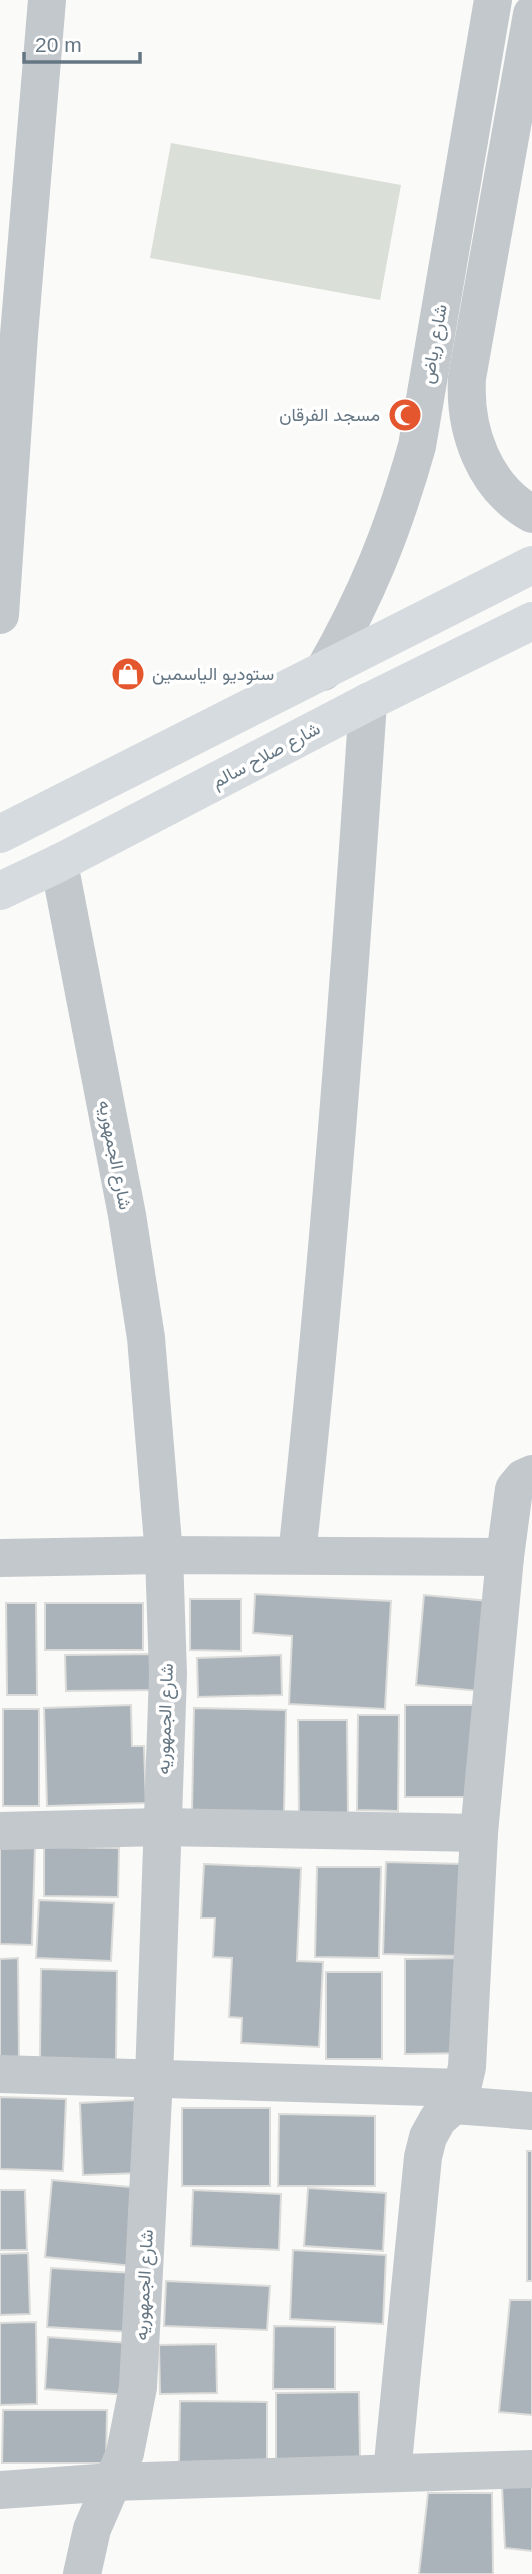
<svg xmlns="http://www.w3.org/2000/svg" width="532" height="2574" font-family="Arial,Vazirmatn,sans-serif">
<rect width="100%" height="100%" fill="#fafaf8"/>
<!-- green -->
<path fill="#dadfd7" d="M 171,143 L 401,185 L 380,300 L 150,258 Z"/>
<!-- building -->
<g fill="#aab3b9" stroke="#dcdcda" stroke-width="2">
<path d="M 255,1594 L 391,1601 L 385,1709 L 289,1704 L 292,1636 L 253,1633 Z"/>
<path d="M 424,1595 L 489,1601 L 480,1691 L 416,1685 Z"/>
<path d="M 190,1599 L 241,1599 L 241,1651 L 190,1650 Z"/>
<path d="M 6,1603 L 36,1603 L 37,1695 L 7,1695 Z"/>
<rect x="45" y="1603" width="98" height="47"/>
<path d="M 159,1654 L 159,1690 L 66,1691 L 65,1655 Z"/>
<path d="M 281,1655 L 282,1695 L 198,1697 L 197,1658 Z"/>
<path d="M 131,1705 L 132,1746 L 144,1746 L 146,1803 L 47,1806 L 44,1708 Z"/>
<path d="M 405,1705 L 495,1705 L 496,1797 L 405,1797 Z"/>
<path d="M 194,1708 L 286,1710 L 284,1813 L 192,1811 Z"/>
<rect x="3" y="1709" width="36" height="97"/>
<path d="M 358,1715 L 399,1715 L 398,1811 L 357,1810 Z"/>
<path d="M 298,1720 L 347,1720 L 348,1818 L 299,1818 Z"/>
<path d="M 0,1845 L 35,1846 L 32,1945 L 0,1944 Z"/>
<path d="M 44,1847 L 119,1848 L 118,1897 L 44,1896 Z"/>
<path d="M 386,1862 L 463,1864 L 460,1956 L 383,1954 Z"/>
<path d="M 204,1864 L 301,1868 L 297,1961 L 323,1962 L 319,2047 L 241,2043 L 242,2018 L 229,2017 L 232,1958 L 213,1957 L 215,1918 L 201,1918 Z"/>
<path d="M 317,1867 L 381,1867 L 379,1958 L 315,1957 Z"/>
<path d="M 39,1900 L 114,1903 L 111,1961 L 36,1958 Z"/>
<path d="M 18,1958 L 19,2058 L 0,2058 L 0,1959 Z"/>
<path d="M 469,1958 L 470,2053 L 405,2054 L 405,1959 Z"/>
<path d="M 41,1969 L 117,1971 L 116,2060 L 40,2059 Z"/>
<rect x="326" y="1972" width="56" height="87"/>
<path d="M 0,2097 L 66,2099 L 63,2171 L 0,2169 Z"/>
<path d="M 137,2100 L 141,2173 L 83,2175 L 80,2103 Z"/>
<rect x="182" y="2108" width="88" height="78"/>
<path d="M 279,2114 L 375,2116 L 375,2186 L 278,2186 Z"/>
<rect x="527" y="2151" width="5" height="130"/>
<path d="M 52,2180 L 141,2188 L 133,2266 L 45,2257 Z"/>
<path d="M 308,2188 L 386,2193 L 383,2251 L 304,2246 Z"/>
<path d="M 0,2190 L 25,2190 L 27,2250 L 0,2250 Z"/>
<path d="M 193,2190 L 281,2194 L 279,2250 L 191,2246 Z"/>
<path d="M 293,2250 L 386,2255 L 383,2324 L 290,2319 Z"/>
<path d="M 28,2253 L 30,2314 L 0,2315 L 0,2254 Z"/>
<path d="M 51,2268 L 134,2273 L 130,2332 L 47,2327 Z"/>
<path d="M 166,2281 L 270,2286 L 267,2330 L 164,2326 Z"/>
<path d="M 510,2300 L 532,2300 L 532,2415 L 499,2412 Z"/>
<path d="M 36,2322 L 37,2404 L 0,2405 L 0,2323 Z"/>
<path d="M 274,2326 L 335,2327 L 335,2389 L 273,2389 Z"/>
<path d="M 48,2337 L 130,2343 L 127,2395 L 45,2389 Z"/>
<path d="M 216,2344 L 217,2393 L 160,2394 L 159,2345 Z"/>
<path d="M 359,2392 L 360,2460 L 276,2461 L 276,2393 Z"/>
<path d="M 180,2401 L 267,2402 L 267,2466 L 179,2465 Z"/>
<path d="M 3,2410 L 107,2410 L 106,2463 L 2,2463 Z"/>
<path d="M 502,2485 L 532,2486 L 532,2551 L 505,2548 Z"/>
<path d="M 428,2493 L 492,2493 L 493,2574 L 419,2574 Z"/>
</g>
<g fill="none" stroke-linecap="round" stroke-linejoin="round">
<!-- minor -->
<g stroke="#c3c8cc" stroke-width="38">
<path d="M 0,615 L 19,335 L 47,0"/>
<path d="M 59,863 L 127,1215 L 146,1338 L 164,1555 L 168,1674 L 154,2078 L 138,2387 L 125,2453 L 92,2529 L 82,2574"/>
<path d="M 297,1555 C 328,1271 349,987 368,702"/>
<path d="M 0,1558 L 164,1555 L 505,1557"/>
<path d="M 0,1831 L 161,1827 L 479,1833"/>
<path d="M 0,2074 L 462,2088"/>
<path d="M 454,2105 L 532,2111"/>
<path d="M 392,2473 L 423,2157 L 428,2137 L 438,2119 L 454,2105 L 462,2088 L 467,2067 L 479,1833 L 505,1557 L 514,1489 L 523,1478 L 532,1474"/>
<path d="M 0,2490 L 112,2482 L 532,2469"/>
</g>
<!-- tertiary -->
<g stroke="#c3c8cc" stroke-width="38">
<path d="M 532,14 L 467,378 C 464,431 484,487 532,514"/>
<path d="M 323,672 C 367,595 393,531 417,446 L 493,0"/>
</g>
<!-- primary -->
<g stroke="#d6dbdf" stroke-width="38">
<path d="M 0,834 L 532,565"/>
<path d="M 0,891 L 59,863 L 368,702 L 532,621"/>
</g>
</g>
<!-- icons -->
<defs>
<symbol id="mosque-disc" viewBox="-11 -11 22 22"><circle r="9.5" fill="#e4572e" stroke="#fff"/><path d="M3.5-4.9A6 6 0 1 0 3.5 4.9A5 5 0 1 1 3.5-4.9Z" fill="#fff"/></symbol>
<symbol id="shop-disc" viewBox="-11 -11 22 22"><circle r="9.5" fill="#e4572e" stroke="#fff"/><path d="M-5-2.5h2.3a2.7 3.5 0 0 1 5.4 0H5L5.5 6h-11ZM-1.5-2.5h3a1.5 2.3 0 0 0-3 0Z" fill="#fff"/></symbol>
</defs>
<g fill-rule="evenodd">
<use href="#mosque-disc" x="386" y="396" width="38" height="38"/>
<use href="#shop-disc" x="109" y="655" width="38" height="38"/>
</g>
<g text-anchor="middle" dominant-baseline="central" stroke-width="7" stroke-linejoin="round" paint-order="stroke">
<!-- street labels -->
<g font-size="18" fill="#657683" stroke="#fff">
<text transform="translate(434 344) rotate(-80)">شارع رياض</text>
<text transform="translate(266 755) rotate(-28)">شارع صلاح سالم</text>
<text transform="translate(115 1155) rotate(79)">شارع الجمهوريه</text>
<text transform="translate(165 1719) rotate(-88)">شارع الجمهوريه</text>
<text transform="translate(144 2285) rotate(-87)">شارع الجمهوريه</text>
</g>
<!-- poi labels -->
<g font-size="18" fill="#657683" stroke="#fff" text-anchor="end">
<text x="380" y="415">مسجد الفرقان</text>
<text x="152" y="674" text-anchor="start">ستوديو الياسمين</text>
</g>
</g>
<!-- scale -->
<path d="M24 52v10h116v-10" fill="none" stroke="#657683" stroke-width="3.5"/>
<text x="35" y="52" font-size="21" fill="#657683" stroke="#ffffff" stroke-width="5" paint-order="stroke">20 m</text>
</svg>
